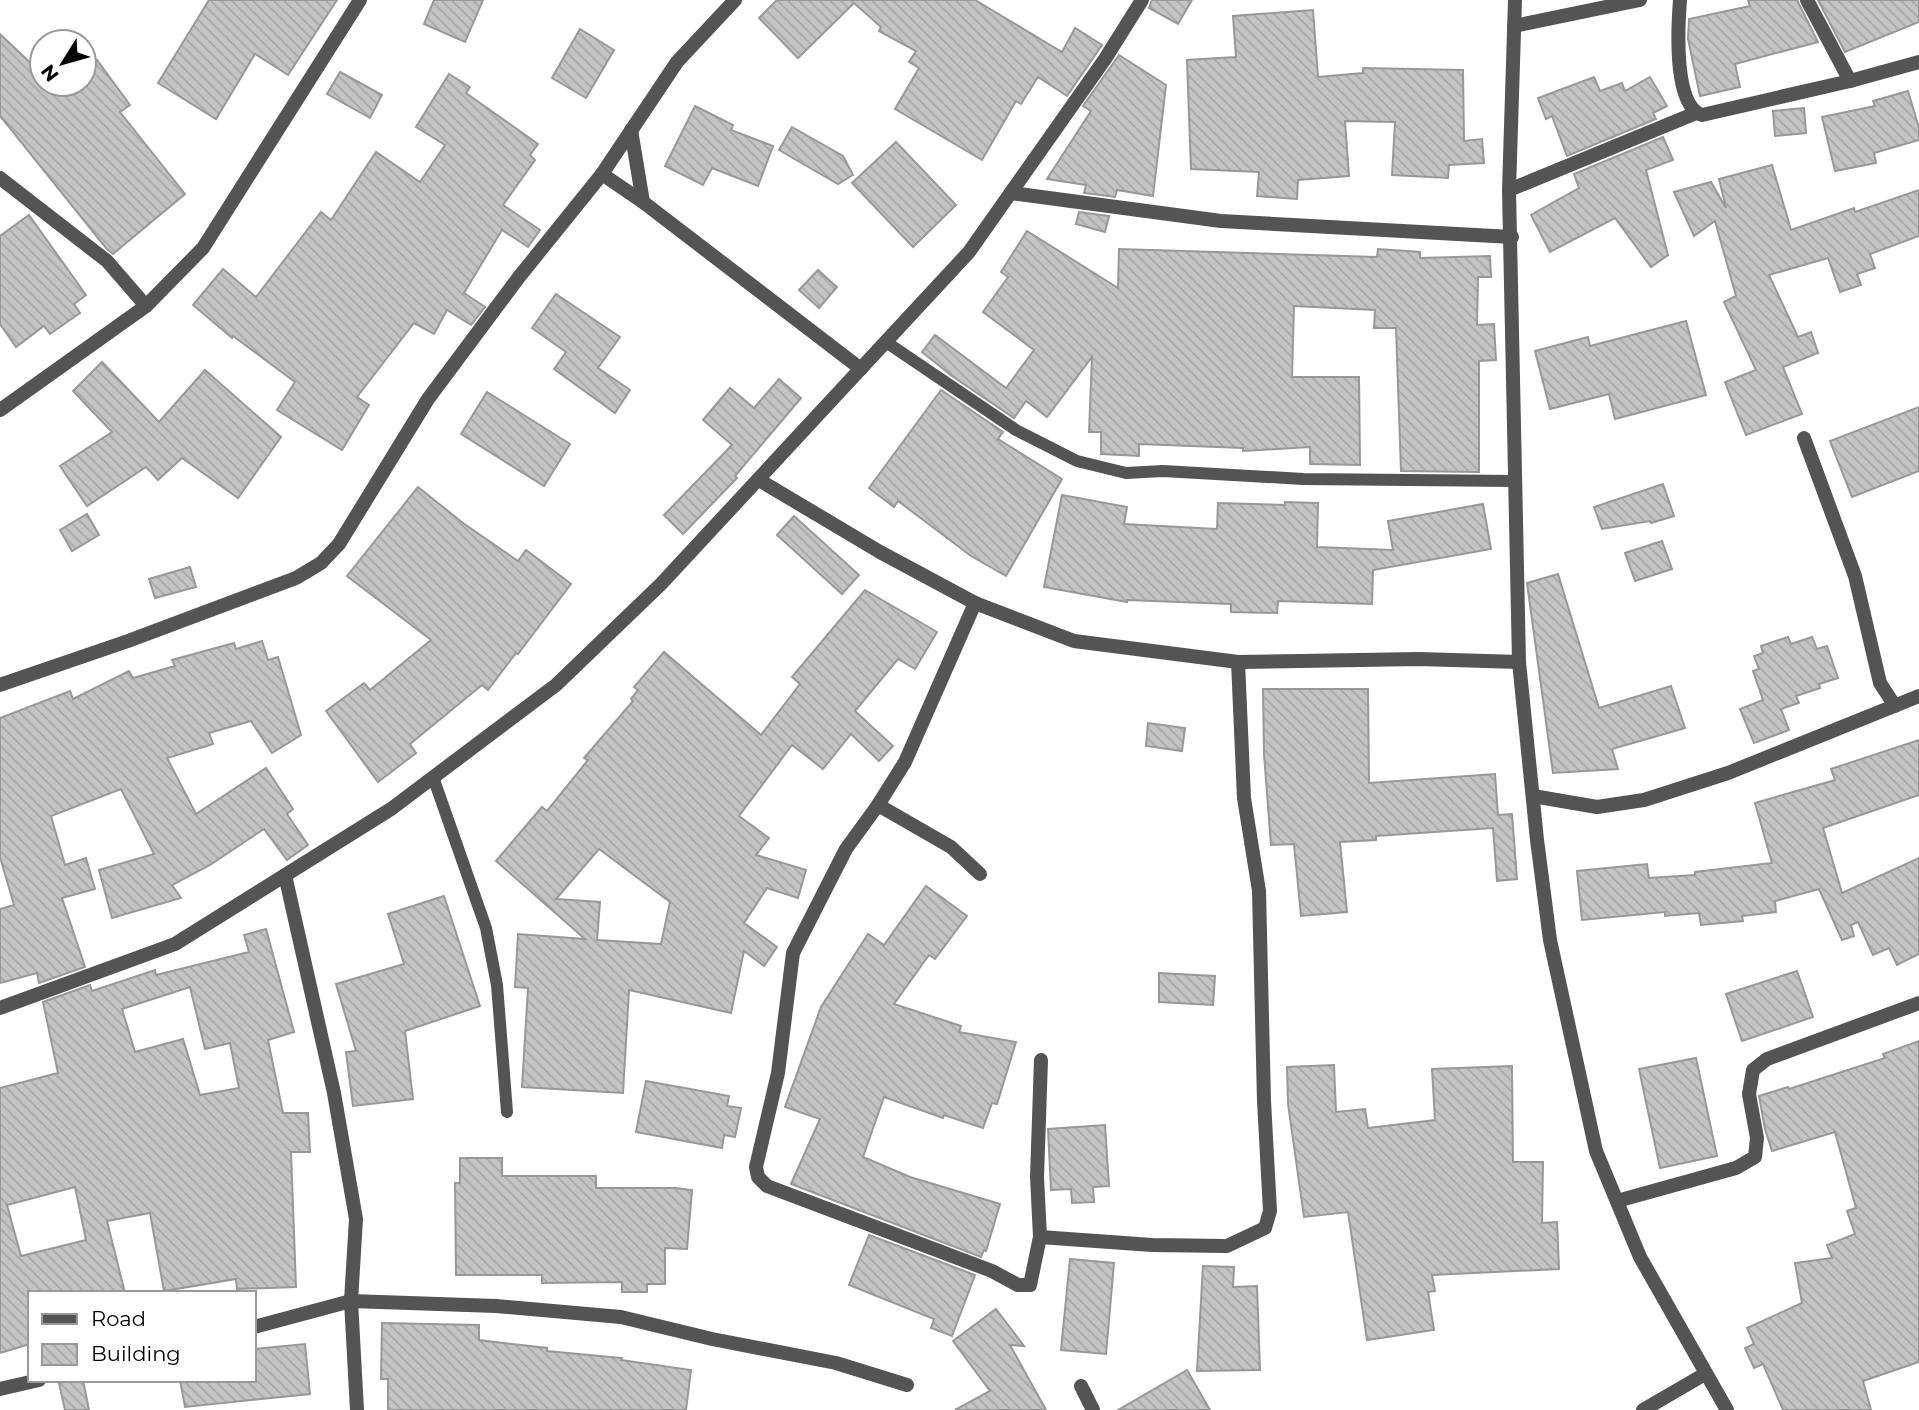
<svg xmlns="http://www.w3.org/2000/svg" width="1919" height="1410" font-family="Montserrat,sans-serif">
<defs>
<pattern id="building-back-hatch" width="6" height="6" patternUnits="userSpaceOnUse" patternTransform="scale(1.75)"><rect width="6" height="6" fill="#c4c4c4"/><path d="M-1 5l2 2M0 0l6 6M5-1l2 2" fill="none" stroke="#a7a7a7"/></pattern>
</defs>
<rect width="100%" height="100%" fill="#fff"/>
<!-- building -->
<g fill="url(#building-back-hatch)" stroke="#989898" stroke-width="2" fill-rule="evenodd">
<path d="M 209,0 L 337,0 L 288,75 L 255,54 L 216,119 L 158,83 Z"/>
<path d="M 434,0 L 483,0 L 465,42 L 424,24 Z"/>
<path d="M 777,0 L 975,0 L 1062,52 L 1075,28 L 1102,45 L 1067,96 L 1038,77 L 1021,104 L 1016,101 L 982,160 L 895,109 L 919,68 L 909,62 L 916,51 L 879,31 L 881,27 L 854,3 L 798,58 L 759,18 Z"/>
<path d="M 1152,0 L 1192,0 L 1178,24 L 1149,8 Z"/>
<path d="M 1748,0 L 1797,0 L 1818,42 L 1735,64 L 1740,87 L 1700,96 L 1688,39 L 1689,19 L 1750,6 Z"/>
<path d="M 1818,0 L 1919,0 L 1919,22 L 1845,52 Z"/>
<path d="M 1313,10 L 1318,77 L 1363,73 L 1363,68 L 1463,70 L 1464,141 L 1482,139 L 1484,163 L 1449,165 L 1448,178 L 1392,175 L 1395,122 L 1345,121 L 1349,176 L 1298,180 L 1297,199 L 1257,196 L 1259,172 L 1191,169 L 1187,60 L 1236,57 L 1233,16 Z"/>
<path d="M 580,29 L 614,50 L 586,98 L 552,78 Z"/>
<path d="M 0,34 L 42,74 L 42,84 L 84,84 L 84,70 L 97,60 L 130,105 L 120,112 L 185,194 L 113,254 L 106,248 L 0,116 Z"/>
<path d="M 1119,55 L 1166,85 L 1153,196 L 1117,190 L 1115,197 L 1084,193 L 1086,185 L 1047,179 L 1091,111 L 1083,106 Z"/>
<path d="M 340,72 L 382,95 L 370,118 L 327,94 Z"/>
<path d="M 449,74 L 470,87 L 466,93 L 538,144 L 530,155 L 535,160 L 503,205 L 540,230 L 528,247 L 502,230 L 464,293 L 485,307 L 471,325 L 447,310 L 434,334 L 414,323 L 357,397 L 369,405 L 342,450 L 277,410 L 295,382 L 233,336 L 232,338 L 193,305 L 223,269 L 256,297 L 321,212 L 331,220 L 376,152 L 420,182 L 445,145 L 416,127 Z"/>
<path d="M 1594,77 L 1600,91 L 1622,83 L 1625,91 L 1650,77 L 1667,106 L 1653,113 L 1656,119 L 1567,156 L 1552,116 L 1546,119 L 1538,98 Z"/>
<path d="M 1908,91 L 1919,128 L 1919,140 L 1874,153 L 1876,163 L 1835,171 L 1822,117 L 1875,106 L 1873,101 Z"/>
<path d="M 695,106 L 733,125 L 731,130 L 773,146 L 758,186 L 712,168 L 703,185 L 665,166 Z"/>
<path d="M 1804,108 L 1806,133 L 1775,136 L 1773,111 Z"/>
<path d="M 792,127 L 843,156 L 853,175 L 838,184 L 779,150 Z"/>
<path d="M 1663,137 L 1673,160 L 1646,170 L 1668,255 L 1651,267 L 1615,218 L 1550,252 L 1531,215 L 1579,188 L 1574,174 Z"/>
<path d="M 896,142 L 956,205 L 913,247 L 852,183 Z"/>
<path d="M 1772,165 L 1791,230 L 1854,208 L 1855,212 L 1919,190 L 1919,236 L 1870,254 L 1875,268 L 1857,274 L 1861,285 L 1840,292 L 1828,258 L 1769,275 L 1798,337 L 1811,332 L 1818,353 L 1783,367 L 1802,414 L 1746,435 L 1725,382 L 1756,370 L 1724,302 L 1736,296 L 1715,221 L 1694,236 L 1674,192 L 1711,182 L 1726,208 L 1719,179 Z"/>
<path d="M 1079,212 L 1109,216 L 1105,232 L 1076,224 Z"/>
<path d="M 29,215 L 86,295 L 74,304 L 80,313 L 50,334 L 44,326 L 16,347 L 0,324 L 0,236 Z"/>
<path d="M 1027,231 L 1118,288 L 1119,249 L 1377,257 L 1378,249 L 1420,252 L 1420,258 L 1490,256 L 1491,277 L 1478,277 L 1477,325 L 1494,324 L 1496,360 L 1479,361 L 1479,472 L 1401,471 L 1396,328 L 1374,328 L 1375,310 L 1294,306 L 1292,377 L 1359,377 L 1360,465 L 1310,464 L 1310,447 L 1243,451 L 1243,448 L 1139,444 L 1139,456 L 1101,454 L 1101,432 L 1089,432 L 1092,357 L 1047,417 L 1026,401 L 1014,418 L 952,376 L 922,352 L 935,335 L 1006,388 L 1034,350 L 983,312 L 1008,277 L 1001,272 Z"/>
<path d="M 818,270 L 837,287 L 819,308 L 799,290 Z"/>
<path d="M 556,294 L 620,337 L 598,368 L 630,390 L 615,413 L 554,369 L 566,352 L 532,328 Z"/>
<path d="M 1686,321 L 1706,395 L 1615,419 L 1609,394 L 1550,409 L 1535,351 L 1588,337 L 1590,346 Z"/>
<path d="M 102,362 L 159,422 L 205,370 L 281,437 L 238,498 L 182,458 L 158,480 L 146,467 L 87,506 L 60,466 L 112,432 L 73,391 Z"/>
<path d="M 779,379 L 801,398 L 735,476 L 737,478 L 683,534 L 664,515 L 732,445 L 703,420 L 730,388 L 754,408 Z"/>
<path d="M 941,390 L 1003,432 L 998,439 L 1062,479 L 1006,576 L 971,556 L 898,501 L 894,507 L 869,488 Z"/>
<path d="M 487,392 L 570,444 L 544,486 L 461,434 Z"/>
<path d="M 1919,407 L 1919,471 L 1852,497 L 1830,441 Z"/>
<path d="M 1663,484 L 1674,516 L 1651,523 L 1650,521 L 1602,529 L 1594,507 Z"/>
<path d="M 418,487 L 463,523 L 518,561 L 526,550 L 571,584 L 518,654 L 516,653 L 488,690 L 482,685 L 410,744 L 416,753 L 378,782 L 326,711 L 364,683 L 370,690 L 431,640 L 347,576 Z"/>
<path d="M 1062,495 L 1127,507 L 1124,524 L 1217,529 L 1218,503 L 1285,505 L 1285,502 L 1318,503 L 1317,547 L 1393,550 L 1388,521 L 1483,504 L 1491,549 L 1373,570 L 1372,604 L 1278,601 L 1277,613 L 1231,612 L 1231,604 L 1127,600 L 1127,602 L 1044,587 Z"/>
<path d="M 87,514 L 99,535 L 72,551 L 60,530 Z"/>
<path d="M 794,516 L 859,575 L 842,594 L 777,535 Z"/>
<path d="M 1662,541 L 1672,569 L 1635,581 L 1625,553 Z"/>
<path d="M 190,567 L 196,587 L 155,598 L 149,579 Z"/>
<path d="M 1558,574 L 1599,708 L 1671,686 L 1685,728 L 1612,749 L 1618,769 L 1553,773 L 1527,583 Z"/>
<path d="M 865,590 L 937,632 L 915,669 L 898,659 L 855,711 L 893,746 L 879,761 L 851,734 L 823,769 L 792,745 L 739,816 L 769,838 L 756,855 L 806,870 L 798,898 L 767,888 L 744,923 L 777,947 L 764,966 L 744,951 L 731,1013 L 629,990 L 623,1093 L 522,1087 L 528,988 L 515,987 L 518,934 L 585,939 L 496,861 L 542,807 L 547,811 L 588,760 L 584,758 L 633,701 L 631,699 L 638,690 L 634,687 L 664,652 L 761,735 L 800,684 L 792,677 ZM 599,849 L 670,902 L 661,944 L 597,940 L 600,902 L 556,899 Z"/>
<path d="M 1788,637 L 1791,644 L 1812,637 L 1817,649 L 1827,646 L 1838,678 L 1819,684 L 1820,688 L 1796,696 L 1799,703 L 1781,709 L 1789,730 L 1754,743 L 1740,709 L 1763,700 L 1753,671 L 1759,669 L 1754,656 L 1763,653 L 1761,646 Z"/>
<path d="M 262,641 L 268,660 L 278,657 L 301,735 L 272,753 L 251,721 L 209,733 L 213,744 L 167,758 L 196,814 L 266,768 L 293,809 L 287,814 L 308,845 L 287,860 L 264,829 L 210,865 L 172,885 L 181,898 L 112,918 L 99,870 L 154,854 L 121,789 L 51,816 L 65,865 L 86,858 L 95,889 L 62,898 L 85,967 L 39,983 L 37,973 L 0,983 L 0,909 L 14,905 L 0,857 L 0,718 L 70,691 L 73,699 L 129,671 L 133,678 L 175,666 L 172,660 L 234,643 L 236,649 Z"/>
<path d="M 1263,689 L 1368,689 L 1369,783 L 1495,774 L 1498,815 L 1512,814 L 1517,879 L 1497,881 L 1493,828 L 1376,836 L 1376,840 L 1340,842 L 1347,912 L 1301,916 L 1294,844 L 1271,845 L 1264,754 Z"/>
<path d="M 1148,723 L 1185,728 L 1182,751 L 1146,746 Z"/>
<path d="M 1919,740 L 1919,795 L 1823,828 L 1842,893 L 1919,858 L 1919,954 L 1897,965 L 1889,948 L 1873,955 L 1858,922 L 1851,925 L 1854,936 L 1842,940 L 1819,889 L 1775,901 L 1776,912 L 1742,916 L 1743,921 L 1701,925 L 1699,913 L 1665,916 L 1665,912 L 1582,920 L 1577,871 L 1647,864 L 1649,878 L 1695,875 L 1695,872 L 1772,863 L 1755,803 L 1835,780 L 1831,769 Z"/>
<path d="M 926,886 L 967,916 L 935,959 L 929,955 L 894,1004 L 961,1026 L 959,1032 L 1016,1042 L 997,1104 L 992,1103 L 983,1128 L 944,1115 L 943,1118 L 884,1097 L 863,1157 L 910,1177 L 1000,1204 L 986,1251 L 984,1250 L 981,1257 L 791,1184 L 820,1119 L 785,1107 L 821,1007 L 868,934 L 884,945 Z"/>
<path d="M 444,896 L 480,1006 L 405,1031 L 413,1099 L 353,1106 L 346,1052 L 356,1051 L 336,984 L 404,964 L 388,914 Z"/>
<path d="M 266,929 L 294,1032 L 268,1040 L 283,1113 L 308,1113 L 310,1152 L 291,1152 L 296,1287 L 237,1289 L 236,1279 L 164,1291 L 150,1213 L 107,1221 L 125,1293 L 30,1293 L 30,1344 L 0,1353 L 0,1088 L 58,1073 L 43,1002 L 90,985 L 92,991 L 155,970 L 156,975 L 249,952 L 244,935 ZM 190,987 L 205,1049 L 230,1043 L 239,1088 L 200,1095 L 183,1039 L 135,1052 L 122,1009 ZM 75,1187 L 86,1240 L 21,1256 L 7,1205 Z"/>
<path d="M 1797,971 L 1813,1017 L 1742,1041 L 1726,994 Z"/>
<path d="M 1159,973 L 1215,976 L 1213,1005 L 1159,1002 Z"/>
<path d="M 1919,1041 L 1919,1362 L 1863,1381 L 1871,1410 L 1783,1410 L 1763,1364 L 1754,1368 L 1745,1348 L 1754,1344 L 1747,1328 L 1802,1303 L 1795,1263 L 1832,1258 L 1827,1245 L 1855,1234 L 1847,1211 L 1856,1208 L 1835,1132 L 1772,1151 L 1765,1129 L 1759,1096 L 1788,1087 L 1789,1089 L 1885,1058 L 1883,1054 Z"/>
<path d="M 1696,1058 L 1717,1156 L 1660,1168 L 1639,1069 Z"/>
<path d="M 1334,1065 L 1336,1112 L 1365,1109 L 1368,1128 L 1435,1120 L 1432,1069 L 1512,1066 L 1513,1162 L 1543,1162 L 1542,1223 L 1557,1222 L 1559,1269 L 1432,1275 L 1435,1291 L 1428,1292 L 1434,1330 L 1367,1340 L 1348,1212 L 1304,1217 L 1288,1104 L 1287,1067 Z"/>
<path d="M 646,1081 L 729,1096 L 727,1106 L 741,1108 L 735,1137 L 724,1135 L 722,1148 L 636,1132 Z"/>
<path d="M 1105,1125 L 1109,1186 L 1093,1187 L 1094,1202 L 1072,1203 L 1071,1189 L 1051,1190 L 1048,1129 Z"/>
<path d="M 460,1158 L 502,1158 L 502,1176 L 596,1176 L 596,1188 L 676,1188 L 692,1190 L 687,1249 L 665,1248 L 665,1284 L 647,1284 L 647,1292 L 622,1292 L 622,1282 L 542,1283 L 542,1275 L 456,1275 L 455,1183 L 460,1183 Z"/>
<path d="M 869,1235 L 975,1275 L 952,1336 L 931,1328 L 934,1319 L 849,1285 Z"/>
<path d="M 1070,1259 L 1114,1263 L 1106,1354 L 1061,1350 Z"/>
<path d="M 1203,1266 L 1234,1267 L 1233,1287 L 1257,1286 L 1260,1370 L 1197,1371 Z"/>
<path d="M 996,1309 L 1024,1346 L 1010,1345 L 1046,1410 L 955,1410 L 990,1391 L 953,1341 Z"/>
<path d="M 382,1323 L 479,1325 L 479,1340 L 547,1348 L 547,1351 L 622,1358 L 621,1360 L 691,1370 L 686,1410 L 388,1410 L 388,1379 L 381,1379 Z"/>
<path d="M 305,1344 L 310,1394 L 185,1407 L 180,1380 L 254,1380 L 254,1349 Z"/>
<path d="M 1187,1370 L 1210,1410 L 1118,1410 Z"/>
<path d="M 73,1380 L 83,1380 L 89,1410 L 65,1410 L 59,1383 Z"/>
</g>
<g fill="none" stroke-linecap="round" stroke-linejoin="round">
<!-- lane -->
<g stroke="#545454" stroke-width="12">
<path d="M 886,342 L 1016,430 L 1077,461 L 1126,473 L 1163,471 L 1303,479 L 1515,481"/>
<path d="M 433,777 L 486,928 L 497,985 L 507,1112"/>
</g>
<!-- street -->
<g stroke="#545454" stroke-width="14">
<path d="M 1515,0 L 1509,190 L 1519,662 L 1537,840 L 1550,940 L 1596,1151 L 1640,1257 L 1727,1410"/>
<path d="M 1680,0 C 1678,26 1673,105 1702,115 L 1850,81 L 1919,62"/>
<path d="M 1807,0 L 1850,81"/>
<path d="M 1514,26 L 1640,0"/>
<path d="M 631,130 L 643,202"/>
<path d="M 602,174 L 643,202 L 861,369"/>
<path d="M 0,178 L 107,261 L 146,306"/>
<path d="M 1509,190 L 1696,113"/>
<path d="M 1011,193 L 1221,221 L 1512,237"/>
<path d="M 0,410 L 146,306 L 203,248 L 360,0"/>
<path d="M 1804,438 L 1855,576 L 1880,683 L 1895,706"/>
<path d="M 759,480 L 880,552 L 975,603 L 1074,641 L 1238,662 L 1419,659 L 1519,662"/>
<path d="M 975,603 L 905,762 L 878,805 L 846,849 L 793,953 L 778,1073 L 756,1167 L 758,1177 L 767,1186 L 992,1271 L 1018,1285 L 1030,1285 L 1040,1237 L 1037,1177 L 1041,1060"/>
<path d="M 0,685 L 128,641 L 296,578 L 321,563 L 339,544 L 428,399 L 519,277 L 602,174 L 677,62 L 735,0"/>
<path d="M 1533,796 L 1597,807 L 1644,800 L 1728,773 L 1919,696"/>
<path d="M 878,805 L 951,847 L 980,874"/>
<path d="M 285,875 L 334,1093 L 356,1219 L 351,1301 L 357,1410"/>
<path d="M 0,1008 L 175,944 L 391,809 L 556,685 L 661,584 L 969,252 L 1105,59 L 1142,0"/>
<path d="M 1617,1201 L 1736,1168 L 1755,1157 L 1757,1138 L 1749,1094 L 1753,1070 L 1767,1059 L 1919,1003"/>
<path d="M 1040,1237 L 1152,1245 L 1227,1246 L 1265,1228 L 1270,1211 L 1264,1101 L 1259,891 L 1244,798 L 1238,662"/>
<path d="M 254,1327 L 351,1301 L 496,1306 L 621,1317 L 712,1339 L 836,1363 L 907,1385"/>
<path d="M 1081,1386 L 1093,1410"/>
<path d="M 0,1389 L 39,1380"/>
<path d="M 1643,1410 L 1705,1374"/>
</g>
</g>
<!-- legend -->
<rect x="28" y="1291" width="228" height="91" fill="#ffffff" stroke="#999999" stroke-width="2"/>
<rect x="42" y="1314" width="35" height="10" fill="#545454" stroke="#999999" stroke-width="2"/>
<text x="91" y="1326" font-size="21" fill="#000000">Road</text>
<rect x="42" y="1344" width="35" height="21" fill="url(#building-back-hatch)" stroke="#999999" stroke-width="2"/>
<text x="91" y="1361" font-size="21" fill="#000000">Building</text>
<!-- north arrow -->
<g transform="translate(63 63) rotate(233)"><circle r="33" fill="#ffffff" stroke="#999999" stroke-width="2"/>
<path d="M0-5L12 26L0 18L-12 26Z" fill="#000000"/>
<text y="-10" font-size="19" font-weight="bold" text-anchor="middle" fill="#000000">N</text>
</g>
</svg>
